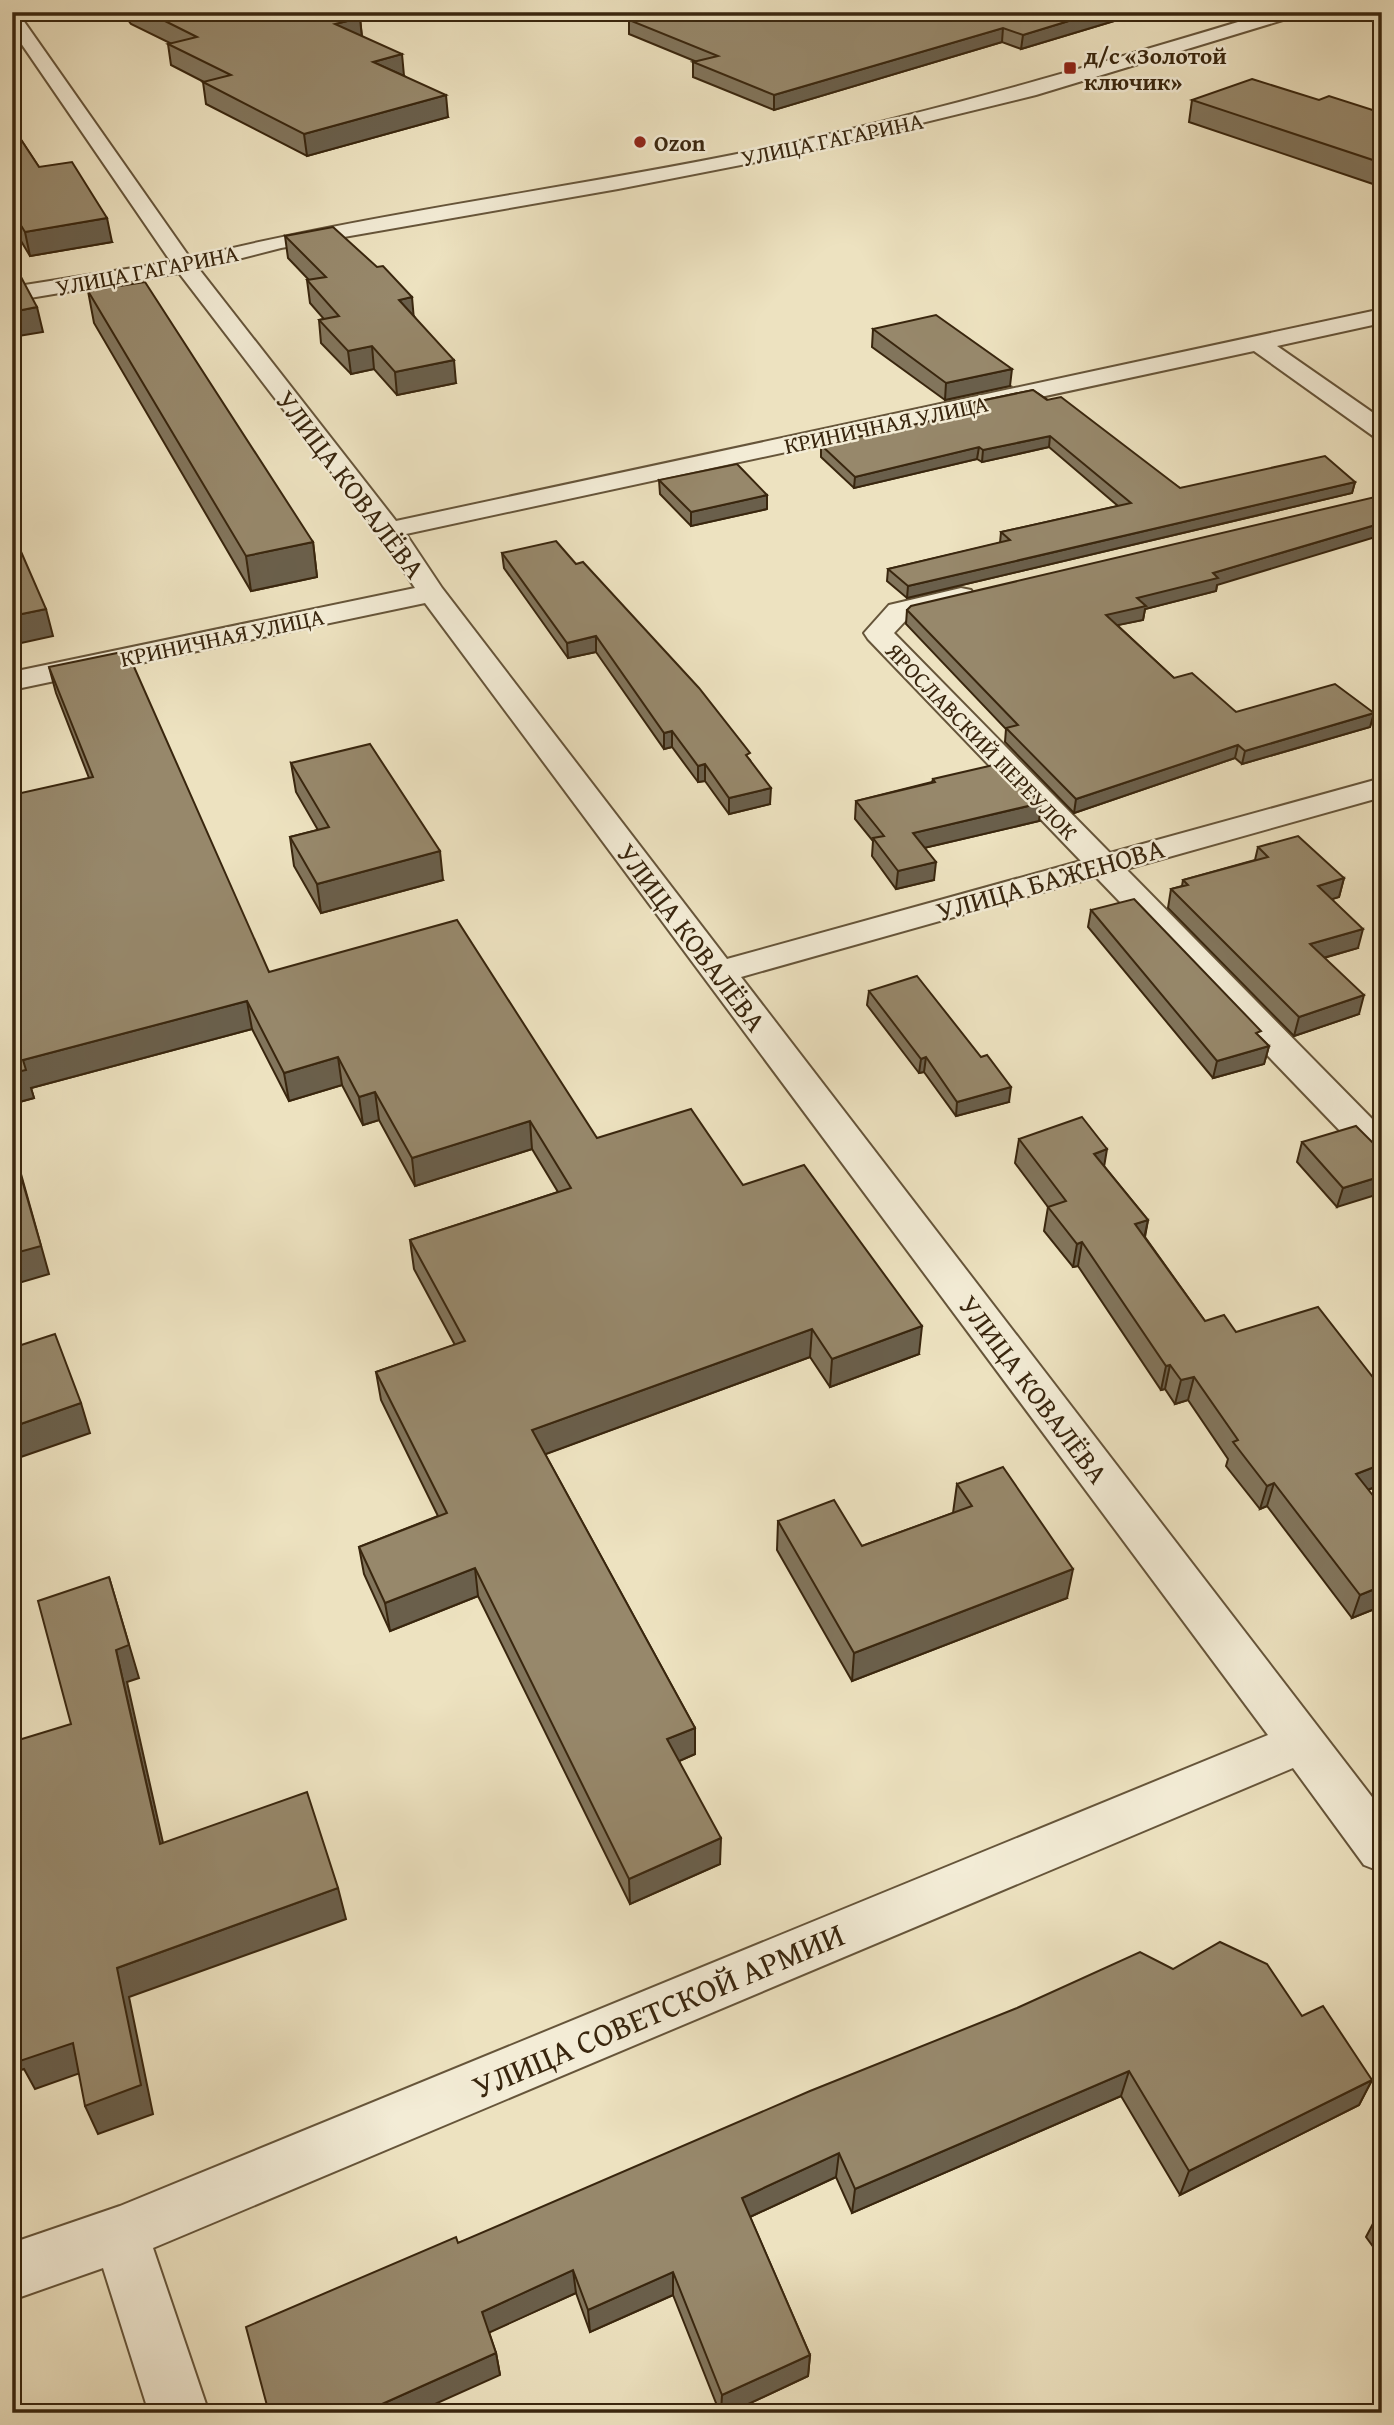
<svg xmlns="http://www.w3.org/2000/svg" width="1394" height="2425" font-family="'Gentium Book Plus',serif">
<rect width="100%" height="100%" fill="#ede2c0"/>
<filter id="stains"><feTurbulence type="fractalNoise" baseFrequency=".00286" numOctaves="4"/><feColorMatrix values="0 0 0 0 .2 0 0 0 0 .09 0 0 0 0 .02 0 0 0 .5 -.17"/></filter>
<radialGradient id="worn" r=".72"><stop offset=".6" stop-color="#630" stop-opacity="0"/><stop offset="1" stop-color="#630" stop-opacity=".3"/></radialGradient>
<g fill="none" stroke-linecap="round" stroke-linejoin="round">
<defs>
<path id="minor" d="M 12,12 L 18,13 L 190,258 C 385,210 585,187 781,145 C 947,109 1109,61 1271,12 L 1299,12 L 1296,16 L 1036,95 L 782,157 L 618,189 L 281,248 L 199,269 L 396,521 L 1382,309 L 1382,323 L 1277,346 L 1382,419 L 1382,438 L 1373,436 L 1254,351 L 406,534 L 442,588 L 727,959 L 1081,861 L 868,639 L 864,633 L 889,605 L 961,588 L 971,590 L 975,596 L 971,602 L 909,617 L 894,633 L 1110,853 L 1382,778 L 1382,797 L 1126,869 L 1382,1129 L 1382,1165 L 1369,1161 L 1096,877 L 741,977 L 1382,1810 L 1382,1872 L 1364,1865 L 1293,1768 L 153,2248 L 209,2413 L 149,2413 L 103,2268 L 12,2300 L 12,2243 L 120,2206 L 1268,1735 L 425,603 L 12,690 L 12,672 L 415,588 L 379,534 L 179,273 L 12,301 L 12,287 L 171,262 L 12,30 Z"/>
</defs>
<!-- minor casing -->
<use href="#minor" stroke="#66553a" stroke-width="4"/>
<!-- minor -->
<use href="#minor" fill="#f3ecd6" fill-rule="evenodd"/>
</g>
<!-- wall -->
<g fill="#82755c" stroke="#39260e" stroke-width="2">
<path d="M 122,12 L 348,12 L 360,18 L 362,36 L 448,117 L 307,156 L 206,104 L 203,82 L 204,82 L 171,65 L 168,44 L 170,43 L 131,24 Z"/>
<path d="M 612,12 L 1144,12 L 1021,49 L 1002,42 L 774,110 L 693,77 L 693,62 L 697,62 L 629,34 L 629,20 L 630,20 Z"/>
<path d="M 1192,100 L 1319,100 L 1382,113 L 1382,187 L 1189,122 Z"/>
<path d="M 12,126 L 39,167 L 112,242 L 30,256 L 12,226 Z"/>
<path d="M 285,236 L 414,316 L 456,383 L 397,395 L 374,369 L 351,374 L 321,343 L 319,320 L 324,319 L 310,303 L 307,280 L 309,280 L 288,258 Z"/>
<path d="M 88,291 L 313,542 L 317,577 L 251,591 L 94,323 Z"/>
<path d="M 873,329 L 1010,386 L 945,400 L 872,347 Z"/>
<path d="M 1033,390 L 1180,488 L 1355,482 L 1352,493 L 907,598 L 887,581 L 888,569 L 1000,543 L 1001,532 L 1118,506 L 1049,447 L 982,462 L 977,459 L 854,488 L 821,457 L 821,445 L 966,414 L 966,404 Z"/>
<path d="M 659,480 L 767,509 L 691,526 L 660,494 Z"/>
<path d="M 502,553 L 576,564 L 750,760 L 770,804 L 729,814 L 705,781 L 698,782 L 672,747 L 664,749 L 596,652 L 568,658 L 504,568 Z"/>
<path d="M 1217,585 L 1216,591 L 1145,609 L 1143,620 L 1117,625 L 1174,678 L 1236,712 L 1374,713 L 1370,727 L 1242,764 L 1235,758 L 1074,813 L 1005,742 L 1006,729 L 906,624 L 907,610 Z"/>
<path d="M 49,667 L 269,972 L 597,1138 L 743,1185 L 919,1354 L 830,1387 L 810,1357 L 545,1454 L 695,1728 L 695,1754 L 679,1761 L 720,1864 L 630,1904 L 478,1596 L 390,1631 L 364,1574 L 359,1547 L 438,1516 L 381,1400 L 376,1372 L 455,1345 L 414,1269 L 410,1240 L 558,1192 L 532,1149 L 415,1186 L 379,1120 L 363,1125 L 342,1085 L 289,1101 L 252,1029 L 31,1088 L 34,1098 L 12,1104 L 89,778 L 56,693 Z"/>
<path d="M 291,763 L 443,880 L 321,913 L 294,866 L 290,837 L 318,830 L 296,792 Z"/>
<path d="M 933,779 L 1039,821 L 924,848 L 934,880 L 896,889 L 872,856 L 873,841 L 855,819 L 856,801 L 932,782 Z"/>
<path d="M 1258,847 L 1344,878 L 1339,897 L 1332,899 L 1358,948 L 1324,958 L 1359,1014 L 1294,1036 L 1168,908 L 1171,889 L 1182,886 L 1183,880 L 1255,860 Z"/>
<path d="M 1091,910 L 1260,1037 L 1269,1046 L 1264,1064 L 1213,1078 L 1088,927 Z"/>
<path d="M 869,991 L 981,1057 L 1009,1102 L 956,1116 L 924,1072 L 919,1073 L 867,1005 Z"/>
<path d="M 1019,1139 L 1104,1166 L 1148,1220 L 1145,1237 L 1205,1321 L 1236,1332 L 1382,1484 L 1368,1490 L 1382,1606 L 1352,1618 L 1267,1506 L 1260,1509 L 1226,1466 L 1228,1459 L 1188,1400 L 1175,1404 L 1165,1389 L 1161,1390 L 1078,1266 L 1073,1267 L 1044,1231 L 1048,1207 L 1015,1163 Z"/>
<path d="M 1302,1142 L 1373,1143 L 1337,1207 L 1297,1162 Z"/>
<path d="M 957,1484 L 1067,1598 L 852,1681 L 777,1550 L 778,1521 L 862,1546 L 953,1513 Z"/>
<path d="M 1173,1969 L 1302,2016 L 1372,2080 L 1359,2105 L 1180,2195 L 1121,2096 L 852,2213 L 836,2177 L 750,2217 L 810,2355 L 808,2376 L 729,2413 L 720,2413 L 673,2295 L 590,2332 L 576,2293 L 489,2332 L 496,2353 L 500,2375 L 458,2243 Z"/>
<path d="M 1382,2213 L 1382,2259 L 1366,2237 L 1377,2216 Z"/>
</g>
<!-- shaded-wall -->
<g fill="#6a5f4b" stroke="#39260e" stroke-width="2">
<path d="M 1098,12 L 1144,12 L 1021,49 L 1023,35 Z"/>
<path d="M 360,18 L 362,39 L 335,24 Z"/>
<path d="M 1003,28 L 1002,42 L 774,110 L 774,95 Z"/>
<path d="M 402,54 L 404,76 L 373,62 Z"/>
<path d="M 446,95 L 448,117 L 307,156 L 304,134 Z"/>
<path d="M 107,218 L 112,242 L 30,256 L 25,232 Z"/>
<path d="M 12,263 L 17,284 L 12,286 Z"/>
<path d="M 412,297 L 414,320 L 399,300 Z"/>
<path d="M 37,307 L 43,332 L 12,337 L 12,312 Z"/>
<path d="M 372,346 L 374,369 L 351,374 L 348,351 Z"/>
<path d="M 454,360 L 456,383 L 397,395 L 395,372 Z"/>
<path d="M 1012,369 L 1010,386 L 945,400 L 946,383 Z"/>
<path d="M 1050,436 L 1049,447 L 982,462 L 983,450 Z"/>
<path d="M 979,447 L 977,459 L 854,488 L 855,477 Z"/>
<path d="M 1355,482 L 1352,493 L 907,598 L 908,586 Z"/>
<path d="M 767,495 L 767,509 L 691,526 L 691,512 Z"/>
<path d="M 1382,523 L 1382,535 L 1217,585 L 1216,591 L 1145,609 L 1143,620 L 1104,628 L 1106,615 L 1137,598 L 1213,573 Z"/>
<path d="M 313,542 L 317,577 L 251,591 L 246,556 Z"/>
<path d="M 46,609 L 53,636 L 12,645 L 12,616 Z"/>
<path d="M 596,636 L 596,652 L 568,658 L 567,643 Z"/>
<path d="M 1374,713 L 1370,727 L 1242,764 L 1245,751 Z"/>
<path d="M 672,731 L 672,747 L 664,749 L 664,733 Z"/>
<path d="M 1238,745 L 1235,758 L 1074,813 L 1076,799 Z"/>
<path d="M 705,764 L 705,781 L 698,782 L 698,766 Z"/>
<path d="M 771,788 L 770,804 L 729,814 L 729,798 Z"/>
<path d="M 1041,803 L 1039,821 L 911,851 L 913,833 Z"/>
<path d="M 440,851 L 443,880 L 321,913 L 317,884 Z"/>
<path d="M 936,862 L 934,880 L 896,889 L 898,871 Z"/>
<path d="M 1344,878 L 1339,897 L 1313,905 L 1318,886 Z"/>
<path d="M 1363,929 L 1358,948 L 1305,963 L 1310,944 Z"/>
<path d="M 1364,995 L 1359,1014 L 1294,1036 L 1299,1017 Z"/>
<path d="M 247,1001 L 252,1029 L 31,1088 L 34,1098 L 12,1104 L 12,1073 L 23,1060 Z"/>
<path d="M 1269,1046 L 1264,1064 L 1213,1078 L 1217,1061 Z"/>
<path d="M 338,1057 L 342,1085 L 289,1101 L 284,1073 Z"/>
<path d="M 926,1057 L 924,1072 L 919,1073 L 921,1059 Z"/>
<path d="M 1011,1087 L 1009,1102 L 956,1116 L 957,1102 Z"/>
<path d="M 375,1092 L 379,1120 L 363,1125 L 359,1097 Z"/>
<path d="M 530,1121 L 532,1149 L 415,1186 L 412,1158 Z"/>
<path d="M 12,1142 L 49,1274 L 12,1285 Z"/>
<path d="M 1107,1149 L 1103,1173 L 1094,1154 Z"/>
<path d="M 1382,1176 L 1382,1193 L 1337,1207 L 1343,1188 Z"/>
<path d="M 1148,1220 L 1143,1243 L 1135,1224 Z"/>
<path d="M 1082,1242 L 1078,1266 L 1073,1267 L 1077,1244 Z"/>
<path d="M 922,1326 L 919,1354 L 830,1387 L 832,1359 Z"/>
<path d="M 812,1329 L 810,1357 L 535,1458 L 532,1430 Z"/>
<path d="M 1170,1365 L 1165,1389 L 1161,1390 L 1166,1366 Z"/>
<path d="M 1194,1377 L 1188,1400 L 1175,1404 L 1181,1380 Z"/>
<path d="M 81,1403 L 90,1433 L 12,1460 L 12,1427 Z"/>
<path d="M 1382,1464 L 1382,1484 L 1348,1498 L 1356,1474 Z"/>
<path d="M 1274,1483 L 1267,1506 L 1260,1509 L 1267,1486 Z"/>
<path d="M 475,1568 L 478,1596 L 390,1631 L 385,1603 Z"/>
<path d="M 1073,1569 L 1067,1598 L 852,1681 L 854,1653 Z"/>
<path d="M 109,1577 L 139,1678 L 127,1682 L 170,1874 L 160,1844 L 116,1650 Z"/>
<path d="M 1382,1586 L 1382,1606 L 1352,1618 L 1360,1595 Z"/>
<path d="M 695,1728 L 695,1754 L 668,1766 L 667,1739 Z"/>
<path d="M 721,1838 L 720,1864 L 630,1904 L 629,1879 Z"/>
<path d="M 338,1888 L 346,1919 L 129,1997 L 153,2114 L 98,2134 L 85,2106 L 117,1968 Z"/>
<path d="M 17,2037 L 73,2043 L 86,2071 L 35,2089 L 24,2069 L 12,2073 L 12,2039 Z"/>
<path d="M 1129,2071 L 1121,2096 L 852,2213 L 855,2189 Z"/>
<path d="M 1372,2080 L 1359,2105 L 1180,2195 L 1189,2171 Z"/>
<path d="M 839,2153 L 836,2177 L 741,2221 L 742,2198 Z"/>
<path d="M 573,2270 L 576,2293 L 486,2334 L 482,2312 Z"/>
<path d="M 673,2272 L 673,2295 L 590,2332 L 588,2310 Z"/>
<path d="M 496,2353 L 500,2375 L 415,2413 L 362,2413 Z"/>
<path d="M 810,2355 L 808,2376 L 729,2413 L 721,2413 L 722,2395 Z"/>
</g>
<!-- building -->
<g fill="#97886b" stroke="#39260e" stroke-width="2">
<path d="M 147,12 L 348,12 L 360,18 L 335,24 L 402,54 L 373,62 L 446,95 L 304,134 L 203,82 L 231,75 L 168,44 L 197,37 Z"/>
<path d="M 647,12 L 1098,12 L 1023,35 L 1003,28 L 774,95 L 693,62 L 718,56 L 629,20 L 652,14 Z"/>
<path d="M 1252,79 L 1319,100 L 1329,96 L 1382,113 L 1382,163 L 1192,100 Z"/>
<path d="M 12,126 L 39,167 L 72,162 L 107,218 L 25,232 L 12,211 Z"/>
<path d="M 333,227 L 377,267 L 383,266 L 412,297 L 399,300 L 454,360 L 395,372 L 372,346 L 348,351 L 319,320 L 339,316 L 307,280 L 326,277 L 285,236 Z"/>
<path d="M 21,277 L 37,307 L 12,312 L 12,278 Z"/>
<path d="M 145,282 L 313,542 L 246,556 L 88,291 Z"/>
<path d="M 936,315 L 1012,369 L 946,383 L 873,329 Z"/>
<path d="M 1033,390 L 1047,400 L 1061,397 L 1180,488 L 1325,456 L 1355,482 L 908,586 L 888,569 L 1010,540 L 1001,532 L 1131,503 L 1050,436 L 983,450 L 979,447 L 855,477 L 821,445 L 976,411 L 966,404 Z"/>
<path d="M 737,464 L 767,495 L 691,512 L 659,480 Z"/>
<path d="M 1375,497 L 1382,503 L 1382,523 L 1213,573 L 1218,578 L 1137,598 L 1146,606 L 1106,615 L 1174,678 L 1192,673 L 1236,712 L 1335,684 L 1374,713 L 1245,751 L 1238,745 L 1076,799 L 1006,728 L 1018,725 L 907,610 L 911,606 Z"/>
<path d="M 12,531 L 46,609 L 12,616 Z"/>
<path d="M 556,541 L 576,564 L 583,562 L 699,688 L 750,753 L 746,755 L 771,788 L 729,798 L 705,764 L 698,766 L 672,731 L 664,733 L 596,636 L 567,643 L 502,553 Z"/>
<path d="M 127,651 L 269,972 L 457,920 L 597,1138 L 691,1109 L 743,1185 L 804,1165 L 922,1326 L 832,1359 L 812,1329 L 532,1430 L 695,1728 L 667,1739 L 721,1838 L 629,1879 L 475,1568 L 385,1603 L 359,1547 L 447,1513 L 376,1372 L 465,1341 L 410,1240 L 571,1188 L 530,1121 L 412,1158 L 375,1092 L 359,1097 L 338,1057 L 284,1073 L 247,1001 L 23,1060 L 26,1070 L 12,1073 L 12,795 L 93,777 L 49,667 Z"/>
<path d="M 370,744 L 440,851 L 317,884 L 290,837 L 329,827 L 291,763 Z"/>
<path d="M 1002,763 L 1041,803 L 913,833 L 936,862 L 898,871 L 873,838 L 884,836 L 856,801 L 935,782 L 933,779 Z"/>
<path d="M 1298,836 L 1344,878 L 1318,886 L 1363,929 L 1310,944 L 1364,995 L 1299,1017 L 1171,889 L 1188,885 L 1183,880 L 1268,857 L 1258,847 Z"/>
<path d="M 1134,899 L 1261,1031 L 1256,1033 L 1269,1046 L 1217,1061 L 1091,910 Z"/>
<path d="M 917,976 L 981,1057 L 987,1055 L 1011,1087 L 957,1102 L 926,1057 L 921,1059 L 869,991 Z"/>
<path d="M 1082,1117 L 1107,1149 L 1094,1154 L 1148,1220 L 1135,1224 L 1205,1321 L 1224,1315 L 1236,1332 L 1318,1307 L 1382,1389 L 1382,1464 L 1356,1474 L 1382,1507 L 1382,1586 L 1360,1595 L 1274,1483 L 1267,1486 L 1233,1442 L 1238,1440 L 1194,1377 L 1181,1380 L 1170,1365 L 1166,1366 L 1082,1242 L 1077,1244 L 1048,1207 L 1066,1201 L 1019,1139 Z"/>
<path d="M 1356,1126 L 1373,1143 L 1382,1146 L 1382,1176 L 1343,1188 L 1302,1142 Z"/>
<path d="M 12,1145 L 41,1246 L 12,1254 Z"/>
<path d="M 55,1334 L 81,1403 L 12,1427 L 12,1348 Z"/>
<path d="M 1003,1467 L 1073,1569 L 854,1653 L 778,1521 L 834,1500 L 862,1546 L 972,1506 L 957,1484 Z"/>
<path d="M 109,1577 L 129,1645 L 116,1650 L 160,1844 L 307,1792 L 338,1888 L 117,1968 L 141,2085 L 85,2106 L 73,2043 L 20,2061 L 17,2037 L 12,2039 L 12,1742 L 71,1724 L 38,1601 Z"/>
<path d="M 1220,1942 L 1267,1964 L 1302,2016 L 1323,2006 L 1372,2080 L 1189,2171 L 1129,2071 L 855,2189 L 839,2153 L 742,2198 L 810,2355 L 722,2395 L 673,2272 L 588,2310 L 573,2270 L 482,2312 L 496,2353 L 362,2413 L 269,2413 L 246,2327 L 456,2237 L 458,2243 L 810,2091 L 1017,2008 L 1140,1952 L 1173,1969 Z"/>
<path d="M 1382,2213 L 1382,2223 L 1377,2216 Z"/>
<path d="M 51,2408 L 52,2413 L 40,2413 Z"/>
</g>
<!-- markers -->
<g fill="#8f2418" stroke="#f3ecd6" stroke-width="2.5">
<rect x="1063" y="61" width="14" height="14" rx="3.5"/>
<circle cx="640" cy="142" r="7"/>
</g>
<g text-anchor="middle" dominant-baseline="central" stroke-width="5" stroke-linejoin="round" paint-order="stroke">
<!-- far-poi labels -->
<g font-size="23" font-weight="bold" fill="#39260e" stroke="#f3ecd6" text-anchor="start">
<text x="1084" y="55">д/с «Золотой<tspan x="1084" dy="26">ключик»</tspan></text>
<text x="654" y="142">Ozon</text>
</g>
<!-- far-street labels -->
<g font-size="23" fill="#39260e" stroke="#f3ecd6">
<text transform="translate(832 139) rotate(-12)">УЛИЦА ГАГАРИНА</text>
<text transform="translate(147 270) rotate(-11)">УЛИЦА ГАГАРИНА</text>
<text transform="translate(886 424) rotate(-12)">КРИНИЧНАЯ УЛИЦА</text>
<text transform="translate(222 637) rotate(-12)">КРИНИЧНАЯ УЛИЦА</text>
<text transform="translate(982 741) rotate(46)">ЯРОСЛАВСКИЙ ПЕРЕУЛОК</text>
</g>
<!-- street labels -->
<g font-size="28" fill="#39260e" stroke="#f3ecd6">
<text transform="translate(351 484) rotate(53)">УЛИЦА КОВАЛЁВА</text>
<text transform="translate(1050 879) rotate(-16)">УЛИЦА БАЖЕНОВА</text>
<text transform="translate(692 937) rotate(53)">УЛИЦА КОВАЛЁВА</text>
<text transform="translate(1034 1389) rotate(53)">УЛИЦА КОВАЛЁВА</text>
</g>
<!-- near-street labels -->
<g font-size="33" fill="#39260e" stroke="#f3ecd6">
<text transform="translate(658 2010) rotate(-23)">УЛИЦА СОВЕТСКОЙ АРМИИ</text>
</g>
</g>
<!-- margin -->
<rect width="1394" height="2425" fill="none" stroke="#ede2c0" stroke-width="42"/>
<rect x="14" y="14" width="1366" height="2397" fill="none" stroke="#39260e" stroke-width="3.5"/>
<rect x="21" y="21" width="1352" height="2383" fill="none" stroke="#39260e" stroke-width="2"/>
<rect width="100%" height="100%" filter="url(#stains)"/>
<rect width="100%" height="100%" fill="url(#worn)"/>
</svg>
